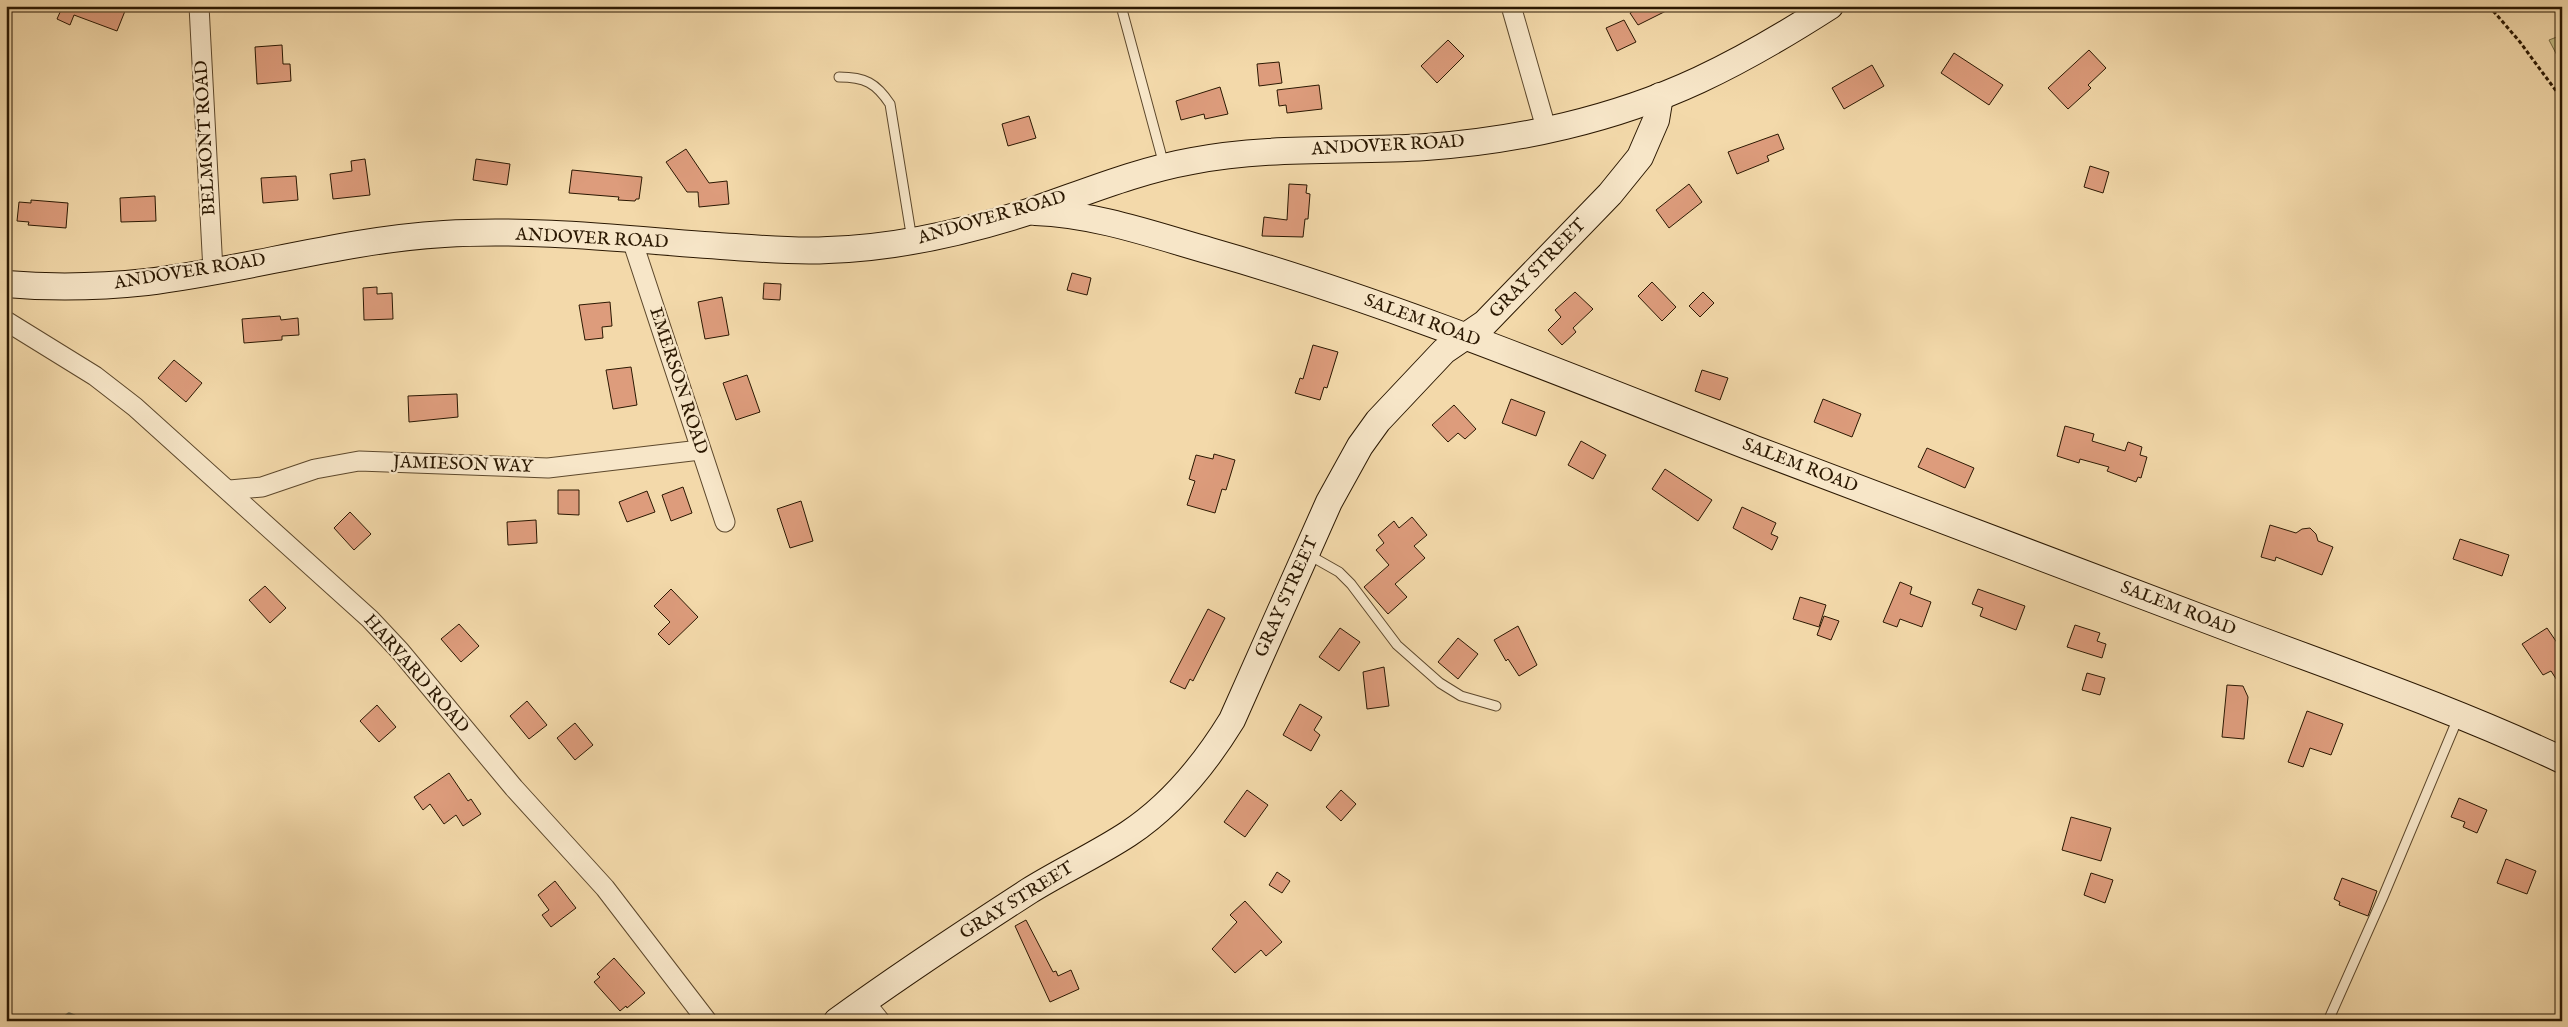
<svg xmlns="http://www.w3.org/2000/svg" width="2568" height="1027" font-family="'IM FELL English',serif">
<rect width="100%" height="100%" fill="#f3d9aa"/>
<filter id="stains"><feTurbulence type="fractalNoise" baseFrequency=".004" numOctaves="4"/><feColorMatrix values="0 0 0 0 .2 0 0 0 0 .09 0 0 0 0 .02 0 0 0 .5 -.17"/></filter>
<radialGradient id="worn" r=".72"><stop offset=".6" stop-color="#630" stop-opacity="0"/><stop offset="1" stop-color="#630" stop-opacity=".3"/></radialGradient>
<!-- green -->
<path fill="#c3bc83" stroke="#776a42" d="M 2562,35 L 2562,65 L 2549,40 Z"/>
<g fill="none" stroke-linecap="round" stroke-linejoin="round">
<!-- stream -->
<path stroke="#6e7969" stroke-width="5.5" d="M 62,1021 L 69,1015 L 74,1017 L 75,1021"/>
</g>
<!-- building -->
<g fill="#dd9c7c" stroke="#2b1802">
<path d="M 55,6 L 127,6 L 117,31 L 74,15 L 70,25 L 57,19 L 61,10 Z"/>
<path d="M 1643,6 L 1676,6 L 1638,25 L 1630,13 Z"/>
<path d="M 1624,20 L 1636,42 L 1617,51 L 1606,28 Z"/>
<path d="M 1448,40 L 1464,56 L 1437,83 L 1421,66 Z"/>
<path d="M 282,45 L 283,64 L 290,64 L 291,81 L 257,84 L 255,47 Z"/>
<path d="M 2089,50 L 2106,68 L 2088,85 L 2091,88 L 2068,109 L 2048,88 Z"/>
<path d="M 1954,53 L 2003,85 L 1989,105 L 1941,73 Z"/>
<path d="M 1279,62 L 1282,83 L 1259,86 L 1257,64 Z"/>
<path d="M 1872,65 L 1884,86 L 1844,109 L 1832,88 Z"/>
<path d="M 1319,85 L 1322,109 L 1287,113 L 1286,105 L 1279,106 L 1277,90 Z"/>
<path d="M 1220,87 L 1228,114 L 1205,119 L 1204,114 L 1181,120 L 1176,101 Z"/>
<path d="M 1029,116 L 1036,138 L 1008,146 L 1002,124 Z"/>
<path d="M 1778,134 L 1784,149 L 1767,156 L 1769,161 L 1737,174 L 1728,152 Z"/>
<path d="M 686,149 L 709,183 L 727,181 L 729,204 L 699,207 L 698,192 L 687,192 L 666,162 Z"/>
<path d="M 365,159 L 370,195 L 333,199 L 330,174 L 352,171 L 351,161 Z"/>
<path d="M 476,159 L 510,164 L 507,185 L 473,180 Z"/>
<path d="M 2090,166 L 2109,172 L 2103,193 L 2084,187 Z"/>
<path d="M 572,170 L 642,177 L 639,199 L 636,199 L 635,201 L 618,200 L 619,197 L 569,193 Z"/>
<path d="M 296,176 L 298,200 L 263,203 L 261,178 Z"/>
<path d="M 1289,184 L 1307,185 L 1306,193 L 1310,194 L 1308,219 L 1305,219 L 1303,237 L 1262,236 L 1264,217 L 1287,220 Z"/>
<path d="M 1689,184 L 1702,202 L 1669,228 L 1656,210 Z"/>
<path d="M 155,196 L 156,221 L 121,222 L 120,198 Z"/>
<path d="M 31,200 L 68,203 L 66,228 L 28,225 L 29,222 L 17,221 L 19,202 L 31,203 Z"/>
<path d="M 1072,273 L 1091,278 L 1087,295 L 1067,290 Z"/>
<path d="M 1652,282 L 1676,307 L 1662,321 L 1638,296 Z"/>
<path d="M 764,283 L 781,284 L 780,300 L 763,299 Z"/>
<path d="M 377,287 L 377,294 L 392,293 L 393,319 L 364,320 L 363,288 Z"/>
<path d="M 1575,292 L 1593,309 L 1573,328 L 1576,332 L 1562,345 L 1548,330 L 1561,317 L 1555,310 Z"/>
<path d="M 1703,292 L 1714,303 L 1700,317 L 1689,306 Z"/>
<path d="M 722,297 L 729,335 L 705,339 L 698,302 Z"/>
<path d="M 610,302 L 612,326 L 602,327 L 603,338 L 585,340 L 579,305 Z"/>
<path d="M 280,316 L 281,320 L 298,318 L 299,335 L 282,336 L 282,340 L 244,343 L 242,319 Z"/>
<path d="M 1313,345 L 1338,352 L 1327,388 L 1324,387 L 1320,400 L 1295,393 L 1300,378 L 1303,379 Z"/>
<path d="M 174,360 L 202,383 L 186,402 L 158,378 Z"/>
<path d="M 631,367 L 637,405 L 613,409 L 606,370 Z"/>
<path d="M 1702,370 L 1728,378 L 1720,400 L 1695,391 Z"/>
<path d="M 747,375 L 760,412 L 736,420 L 723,383 Z"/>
<path d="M 457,394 L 458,417 L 409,422 L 408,396 Z"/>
<path d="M 1511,399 L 1545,412 L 1536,436 L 1502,423 Z"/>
<path d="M 1823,399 L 1861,414 L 1852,437 L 1814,422 Z"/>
<path d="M 1454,405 L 1476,429 L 1465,439 L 1458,433 L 1448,442 L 1432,425 Z"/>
<path d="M 2065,426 L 2094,434 L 2092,441 L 2125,451 L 2128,442 L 2142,447 L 2140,455 L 2147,457 L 2141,478 L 2138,477 L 2136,482 L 2107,471 L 2109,467 L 2080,459 L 2079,463 L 2057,456 Z"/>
<path d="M 1581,441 L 1606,455 L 1593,479 L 1568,465 Z"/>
<path d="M 1927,448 L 1974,468 L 1965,488 L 1918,467 Z"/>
<path d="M 1214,454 L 1235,460 L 1226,490 L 1222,489 L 1215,513 L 1187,505 L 1195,481 L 1189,479 L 1196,455 L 1213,459 Z"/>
<path d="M 1665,469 L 1712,500 L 1698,521 L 1652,489 Z"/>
<path d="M 683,487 L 692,513 L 671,521 L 662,495 Z"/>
<path d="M 558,490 L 579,490 L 579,515 L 558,514 Z"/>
<path d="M 647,491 L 655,512 L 627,522 L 619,502 Z"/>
<path d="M 801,501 L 813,541 L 790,548 L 777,509 Z"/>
<path d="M 1742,507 L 1776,523 L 1771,534 L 1778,537 L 1772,550 L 1733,528 Z"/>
<path d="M 350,512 L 371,534 L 354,550 L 334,528 Z"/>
<path d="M 1412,517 L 1427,535 L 1414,546 L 1425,558 L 1395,584 L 1407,597 L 1388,614 L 1364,587 L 1389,565 L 1376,550 L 1384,543 L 1378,535 L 1394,521 L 1399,528 Z"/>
<path d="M 536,520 L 537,543 L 508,545 L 507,522 Z"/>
<path d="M 2270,525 L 2296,533 L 2302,529 L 2310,528 L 2316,534 L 2318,541 L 2333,547 L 2322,575 L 2276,557 L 2275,561 L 2261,557 Z"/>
<path d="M 2460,539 L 2509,555 L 2502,576 L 2453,559 Z"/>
<path d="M 1900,582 L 1912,587 L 1910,594 L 1931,602 L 1922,627 L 1900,619 L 1897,627 L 1883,622 Z"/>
<path d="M 265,586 L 286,608 L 270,623 L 249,600 Z"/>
<path d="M 671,589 L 698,617 L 669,645 L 658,634 L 670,622 L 654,606 Z"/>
<path d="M 1978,589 L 2025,606 L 2016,630 L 1980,616 L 1983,608 L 1972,604 Z"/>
<path d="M 1800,597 L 1826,605 L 1819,627 L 1793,619 Z"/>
<path d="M 1208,609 L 1225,618 L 1193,681 L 1190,679 L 1185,689 L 1170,682 Z"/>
<path d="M 1824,616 L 1839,621 L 1831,640 L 1817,635 Z"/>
<path d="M 459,624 L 479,646 L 461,662 L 441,639 Z"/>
<path d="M 2075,625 L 2100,633 L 2097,641 L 2106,644 L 2102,658 L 2067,647 Z"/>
<path d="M 1518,626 L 1537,665 L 1519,676 L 1508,659 L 1506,661 L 1494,640 Z"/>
<path d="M 1340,628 L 1360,642 L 1339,671 L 1319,657 Z"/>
<path d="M 2547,628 L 2562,650 L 2562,688 L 2551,671 L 2543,675 L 2522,644 Z"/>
<path d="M 1458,638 L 1478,654 L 1458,679 L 1438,662 Z"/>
<path d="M 1384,667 L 1389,706 L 1367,709 L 1363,672 Z"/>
<path d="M 2087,673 L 2105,678 L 2100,695 L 2082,690 Z"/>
<path d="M 2227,685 L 2243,686 L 2248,697 L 2244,739 L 2222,737 Z"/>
<path d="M 527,701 L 547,725 L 529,739 L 510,716 Z"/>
<path d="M 1300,704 L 1322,717 L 1314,730 L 1320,735 L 1311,751 L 1283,735 Z"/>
<path d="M 377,705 L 396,727 L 379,742 L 360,721 Z"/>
<path d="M 2307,711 L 2343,724 L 2331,755 L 2310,748 L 2303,767 L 2288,762 Z"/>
<path d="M 575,723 L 593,745 L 575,760 L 557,738 Z"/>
<path d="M 449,773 L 468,801 L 471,799 L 481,814 L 463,826 L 456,815 L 444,824 L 430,804 L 423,810 L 414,797 Z"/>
<path d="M 1247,790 L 1268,805 L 1245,837 L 1224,822 Z"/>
<path d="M 1341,790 L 1356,804 L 1341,821 L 1326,807 Z"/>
<path d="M 2459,798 L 2487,810 L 2477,833 L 2463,827 L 2465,822 L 2451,817 Z"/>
<path d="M 2071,817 L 2111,828 L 2101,861 L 2062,850 Z"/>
<path d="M 2506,859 L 2536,871 L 2527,894 L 2497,883 Z"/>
<path d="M 1277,872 L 1290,881 L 1282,893 L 1269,885 Z"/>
<path d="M 2091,873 L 2113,880 L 2105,903 L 2084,895 Z"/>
<path d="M 2342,878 L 2377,891 L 2368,916 L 2339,905 L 2340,902 L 2334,899 Z"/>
<path d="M 555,881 L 576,908 L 551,927 L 542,915 L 549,910 L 538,895 Z"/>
<path d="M 1245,901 L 1282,942 L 1266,956 L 1261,950 L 1235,973 L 1212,949 L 1237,922 L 1230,915 Z"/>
<path d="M 1026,920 L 1053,972 L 1056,971 L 1058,976 L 1071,970 L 1079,989 L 1050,1002 L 1015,926 Z"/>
<path d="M 614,958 L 645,993 L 627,1008 L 626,1006 L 620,1011 L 594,982 L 600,977 L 597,974 Z"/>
</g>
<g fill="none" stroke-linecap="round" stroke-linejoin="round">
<defs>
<g id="lane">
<path d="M 1121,6 L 1164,165"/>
<path d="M 839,77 C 865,77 876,83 890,104 L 912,240"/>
<path d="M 1309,555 L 1339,572 L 1351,584 L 1397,645 L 1440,683 L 1461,696 L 1496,706"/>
<path d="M 2328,1021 L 2383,897 L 2458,718"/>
</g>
<g id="street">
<path d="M 199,6 L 213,271"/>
<path d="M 1511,6 L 1546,128"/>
<path d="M 632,240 L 725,522"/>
<path d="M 6,321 L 95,376 L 135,407 L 370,619 L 400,651 L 514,788 L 605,888 L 707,1021"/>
<path d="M 230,490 L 262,487 L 315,469 L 359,461 L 548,468 L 700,450"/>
<path d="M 864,1001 L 880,1021"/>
</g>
<g id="secondary">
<path d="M 1035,212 C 1095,214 1154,235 1210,251 C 1396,304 1575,379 1755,449 C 1915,510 2075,571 2236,631 C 2345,672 2456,710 2562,760"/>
<path d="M 6,284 C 53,288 100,287 147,282 C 246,270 343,240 444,234 C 538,228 640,241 735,247 C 766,249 797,252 828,250 C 897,248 966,232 1031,211 C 1084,193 1136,171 1192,161 C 1269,146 1348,152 1426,147 C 1518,141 1615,119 1699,80 C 1744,59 1788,33 1830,6"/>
<path d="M 837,1021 C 900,975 964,933 1029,891 C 1061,871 1096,855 1128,834 C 1172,805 1205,764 1232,720 L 1329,502 L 1360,446 L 1378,421 L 1444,351 L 1485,323 L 1610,194 L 1640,157 L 1656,120 L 1660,96"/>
</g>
</defs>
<!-- lane casing -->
<use href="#lane" stroke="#5d482c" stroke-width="11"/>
<!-- street casing -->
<use href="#street" stroke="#5d482c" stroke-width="21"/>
<!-- secondary casing -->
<use href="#secondary" stroke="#2b1802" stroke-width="28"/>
<!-- path -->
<path stroke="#2b1802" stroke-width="3" stroke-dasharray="4 2.5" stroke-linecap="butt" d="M 2489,6 L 2520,42 L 2562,99"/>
<!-- lane -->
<use href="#lane" stroke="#f7e6c8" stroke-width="9"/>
<!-- street -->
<use href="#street" stroke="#f7e6c8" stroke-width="19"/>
<!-- secondary -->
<use href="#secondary" stroke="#f7e6c8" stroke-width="26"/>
</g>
<g text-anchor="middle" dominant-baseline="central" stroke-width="4.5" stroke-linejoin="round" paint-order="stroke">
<!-- street labels -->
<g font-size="18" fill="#2b1802" stroke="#f7e6c8">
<text transform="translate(206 138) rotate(-93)">BELMONT ROAD</text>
<text transform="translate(1388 146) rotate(-3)">ANDOVER ROAD</text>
<text transform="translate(992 218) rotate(-16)">ANDOVER ROAD</text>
<text transform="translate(592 239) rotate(3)">ANDOVER ROAD</text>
<text transform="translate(1538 269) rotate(-46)">GRAY STREET</text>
<text transform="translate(190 272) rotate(-9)">ANDOVER ROAD</text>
<text transform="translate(1422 321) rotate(20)">SALEM ROAD</text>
<text transform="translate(678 381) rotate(72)">EMERSON ROAD</text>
<text transform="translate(463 465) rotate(2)">JAMIESON WAY</text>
<text transform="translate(1800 466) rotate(21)">SALEM ROAD</text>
<text transform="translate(1287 597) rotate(-66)">GRAY STREET</text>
<text transform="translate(2178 609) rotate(21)">SALEM ROAD</text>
<text transform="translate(416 674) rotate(49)">HARVARD ROAD</text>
<text transform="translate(1017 901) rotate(-32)">GRAY STREET</text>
</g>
</g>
<!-- margin -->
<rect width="2568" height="1027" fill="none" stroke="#f3d9aa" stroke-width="25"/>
<rect x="8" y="8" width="2553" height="1012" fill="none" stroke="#2b1802" stroke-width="2.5"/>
<rect x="12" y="12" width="2543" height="1002" fill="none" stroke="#2b1802"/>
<rect width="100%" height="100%" filter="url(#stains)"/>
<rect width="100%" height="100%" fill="url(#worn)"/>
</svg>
